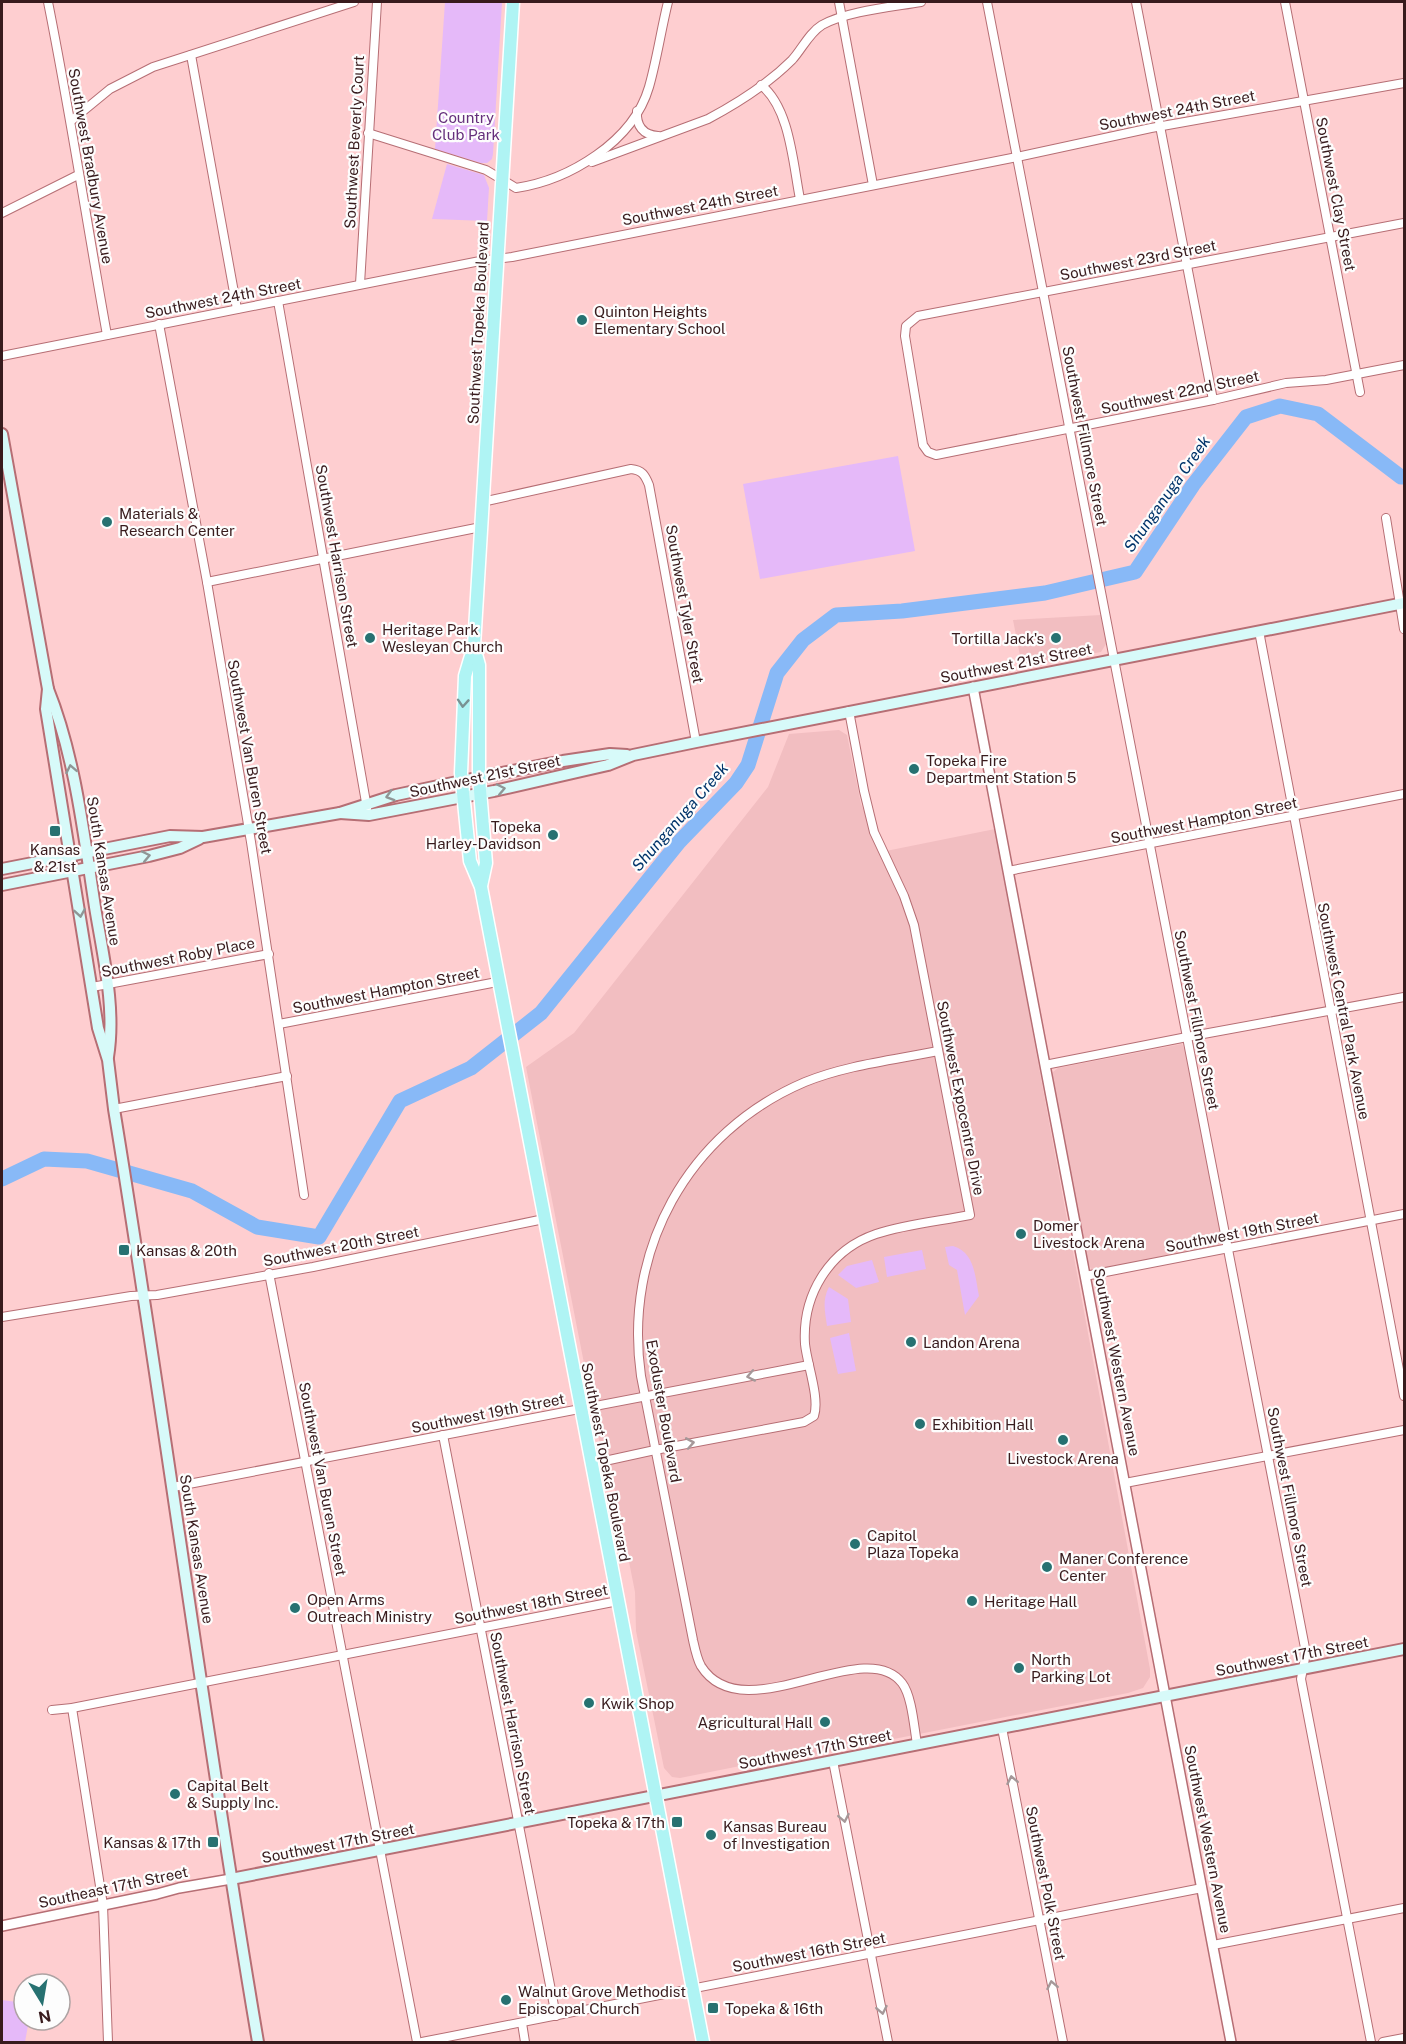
<svg xmlns="http://www.w3.org/2000/svg" width="1406" height="2044" font-family="'Public Sans',sans-serif">
<rect width="100%" height="100%" fill="#feced0"/>
<!-- built -->
<g fill="#f2bec1">
<path d="M 1101,615 L 1106,644 L 1101,652 L 1022,666 L 1013,620 Z"/>
<path d="M 839,730 L 847,735 L 861,804 L 881,852 L 995,829 L 1150,1669 L 1150,1677 L 1143,1688 L 1128,1693 L 792,1759 L 750,1764 L 680,1778 L 672,1777 L 664,1768 L 636,1631 L 635,1592 L 612,1476 L 601,1450 L 526,1067 L 574,1033 L 768,787 L 789,734 Z"/>
<path d="M 1182,1044 L 1186,1052 L 1222,1241 L 1221,1245 L 1097,1270 L 1091,1269 L 1086,1258 L 1052,1076 L 1053,1072 L 1058,1068 Z"/>
</g>
<!-- green -->
<g fill="#e5b9f9">
<path d="M 445,2 L 502,2 L 493,154 L 492,159 L 487,163 L 481,163 L 435,149 Z"/>
<path d="M 447,164 L 484,175 L 489,188 L 487,221 L 432,219 Z"/>
<path d="M 898,456 L 915,551 L 760,579 L 743,484 Z"/>
<path d="M 953,1246 C 975,1252 975,1277 979,1296 L 965,1315 L 957,1270 L 949,1265 L 945,1247 Z"/>
<path d="M 922,1250 L 926,1269 L 887,1277 L 884,1257 Z"/>
<path d="M 872,1260 L 879,1282 L 856,1288 L 838,1275 L 847,1266 Z"/>
<path d="M 829,1287 L 848,1299 L 851,1322 L 827,1326 C 825,1311 822,1300 829,1287 Z"/>
<path d="M 849,1333 L 856,1371 L 838,1374 L 830,1338 Z"/>
<path d="M 2,2000 L 24,2003 L 24,2020 L 29,2020 L 25,2042 L 2,2042 Z"/>
</g>
<g fill="none" stroke-linecap="round" stroke-linejoin="round">
<!-- river -->
<path stroke="#88b9f7" stroke-width="15" d="M 2,1179 L 44,1159 L 87,1161 L 192,1191 L 257,1227 L 319,1237 L 400,1101 L 471,1068 L 541,1013 L 679,842 L 736,783 L 748,765 L 777,673 L 803,640 L 836,615 L 902,611 L 1045,593 L 1135,572 L 1193,485 L 1246,417 L 1280,406 L 1318,414 L 1401,477 L 1404,477"/>
<defs>
<g id="minor">
<path d="M 48,2 C 70,112 87,224 107,335"/>
<path d="M 839,2 L 873,185"/>
<path d="M 987,2 L 1306,1653 L 1301,1679 L 1371,2042"/>
<path d="M 1136,2 L 1213,400"/>
<path d="M 1285,2 L 1360,392"/>
<path d="M 191,55 L 237,309"/>
<path d="M 761,85 C 790,108 793,164 800,199"/>
<path d="M 637,111 C 636,126 643,135 658,136"/>
<path d="M 71,121 L 110,89 L 153,67 L 354,2"/>
<path d="M 368,133 L 486,170 L 516,188 C 569,180 633,142 649,87 C 657,59 661,30 668,2"/>
<path d="M 592,162 L 708,119 C 738,103 768,84 792,60 C 802,49 809,33 822,25 C 847,11 892,7 921,2"/>
<path d="M 2,213 L 78,175"/>
<path d="M 1404,223 L 918,316 L 906,326 L 905,336 L 923,445 L 928,452 L 936,455 L 1213,400 L 1286,383 L 1326,380 L 1404,365"/>
<path d="M 360,284 L 377,2"/>
<path d="M 278,301 L 367,808"/>
<path d="M 159,324 L 207,582 L 251,842 L 304,1195"/>
<path d="M 2,356 L 480,261 L 512,257 L 1017,157 L 1151,128 L 1404,83"/>
<path d="M 482,502 L 631,469 C 642,470 645,475 649,485 L 696,742"/>
<path d="M 1386,518 L 1404,629"/>
<path d="M 207,582 L 481,527"/>
<path d="M 1259,631 L 1404,1396"/>
<path d="M 1008,871 L 1404,794"/>
<path d="M 92,987 L 269,954"/>
<path d="M 279,1024 L 497,982"/>
<path d="M 1045,1065 L 1187,1037 L 1404,997"/>
<path d="M 114,1109 L 287,1076"/>
<path d="M 269,1273 L 417,2042"/>
<path d="M 1085,1276 L 1404,1214"/>
<path d="M 2,1317 L 131,1296 L 157,1295 L 313,1267 L 544,1219"/>
<path d="M 443,1435 L 556,2016"/>
<path d="M 591,1464 L 655,1450 L 804,1422 L 814,1416 C 820,1398 807,1364 805,1344 C 802,1295 829,1250 876,1234 C 906,1224 940,1221 970,1215 L 914,925 L 904,896 L 874,832 L 864,791 L 849,711"/>
<path d="M 1125,1483 L 1404,1430"/>
<path d="M 173,1487 L 809,1365"/>
<path d="M 72,1708 L 103,1905 L 108,2042"/>
<path d="M 52,1710 L 72,1708 L 618,1601"/>
<path d="M 1002,1728 L 1063,2042"/>
<path d="M 917,1744 C 914,1727 912,1696 902,1683 C 864,1633 743,1733 701,1666 C 697,1659 695,1649 693,1640 L 641,1376 C 623,1251 687,1132 805,1082 C 847,1065 894,1060 938,1051"/>
<path d="M 833,1761 L 888,2042"/>
<path d="M 1213,1945 L 1404,1908"/>
<path d="M 522,2023 L 525,2042"/>
<path d="M 422,2042 L 1202,1888"/>
<path d="M 1383,2042 L 1404,2038"/>
</g>
<g id="tertiary">
<path d="M 973,687 L 1231,2042"/>
<path d="M 2,1926 L 157,1894 L 179,1888 L 231,1879"/>
</g>
<g id="secondary">
<path d="M 2,434 L 48,689 C 75,756 84,836 95,907 C 103,956 116,1008 108,1057"/>
<path d="M 48,689 L 46,709 L 98,1028 L 108,1060 L 114,1109 C 165,1420 205,1732 258,2042"/>
<path d="M 340,813 L 369,815 L 494,791 L 608,765 L 633,755 L 696,742 L 1404,603"/>
<path d="M 2,869 L 170,836 L 203,837 L 340,813 L 396,795 L 462,781 L 563,761 L 610,754 L 627,755"/>
<path d="M 2,885 L 149,856 L 180,848 L 199,839"/>
<path d="M 231,1879 L 1404,1649"/>
</g>
<g id="primary">
<path d="M 513,2 L 474,646 L 465,676 L 461,773 L 470,861 L 481,887 L 703,2042"/>
<path d="M 474,647 L 479,665 L 479,778 L 486,863 L 481,886"/>
</g>
</defs>
<!-- minor casing -->
<use href="#minor" stroke="#b66e74" stroke-width="10"/>
<!-- tertiary casing -->
<use href="#tertiary" stroke="#b66e74" stroke-width="12"/>
<!-- secondary casing -->
<use href="#secondary" stroke="#b66e74" stroke-width="14"/>
<!-- primary casing -->
<use href="#primary" stroke="#fff" stroke-width="15"/>
<!-- minor -->
<use href="#minor" stroke="#fff" stroke-width="8"/>
<!-- tertiary -->
<use href="#tertiary" stroke="#fff" stroke-width="9"/>
<!-- secondary -->
<use href="#secondary" stroke="#d7faf9" stroke-width="10"/>
<!-- primary -->
<use href="#primary" stroke="#aff4f4" stroke-width="12"/>
</g>
<!-- one-way arrows -->
<defs><path id="oneway-chevron" d="M-2-3.5L2.5 0L-2 3.5" fill="none" stroke-width="1.6" stroke-linecap="round" stroke-linejoin="round" transform="scale(1.5)"/></defs>
<use stroke="#799293" href="#oneway-chevron" transform="translate(463 703) rotate(94)"/>
<g stroke="#8f9696">
<use href="#oneway-chevron" transform="translate(71 769) rotate(-101)"/>
<use href="#oneway-chevron" transform="translate(501 789) rotate(-12)"/>
<use href="#oneway-chevron" transform="translate(390 796) rotate(164)"/>
<use href="#oneway-chevron" transform="translate(146 856) rotate(-12)"/>
<use href="#oneway-chevron" transform="translate(80 913) rotate(81)"/>
</g>
<g stroke="#a59899">
<use href="#oneway-chevron" transform="translate(751 1376) rotate(169)"/>
<use href="#oneway-chevron" transform="translate(690 1443) rotate(-10)"/>
<use href="#oneway-chevron" transform="translate(1012 1780) rotate(-101)"/>
<use href="#oneway-chevron" transform="translate(844 1818) rotate(79)"/>
<use href="#oneway-chevron" transform="translate(1052 1985) rotate(-101)"/>
<use href="#oneway-chevron" transform="translate(882 2010) rotate(79)"/>
</g>
<!-- markers -->
<g fill="#277171" stroke="#fdfdfd" stroke-width="2">
<circle cx="582" cy="320" r="6"/>
<circle cx="107" cy="522" r="6"/>
<circle cx="370" cy="638" r="6"/>
<circle cx="1056" cy="638" r="6"/>
<circle cx="914" cy="769" r="6"/>
<rect x="49" y="825" width="12" height="12" rx="3"/>
<circle cx="553" cy="835" r="6"/>
<circle cx="1021" cy="1234" r="6"/>
<rect x="118" y="1244" width="12" height="12" rx="3"/>
<circle cx="911" cy="1342" r="6"/>
<circle cx="920" cy="1424" r="6"/>
<circle cx="1063" cy="1440" r="6"/>
<circle cx="855" cy="1544" r="6"/>
<circle cx="1047" cy="1567" r="6"/>
<circle cx="972" cy="1601" r="6"/>
<circle cx="295" cy="1608" r="6"/>
<circle cx="1019" cy="1668" r="6"/>
<circle cx="589" cy="1703" r="6"/>
<circle cx="825" cy="1722" r="6"/>
<circle cx="175" cy="1794" r="6"/>
<rect x="671" y="1816" width="12" height="12" rx="3"/>
<circle cx="711" cy="1835" r="6"/>
<rect x="207" y="1836" width="12" height="12" rx="3"/>
<circle cx="506" cy="2000" r="6"/>
<rect x="707" y="2002" width="12" height="12" rx="3"/>
</g>
<g text-anchor="middle" dominant-baseline="central" stroke-width="4.5" stroke-linejoin="round" paint-order="stroke">
<!-- street labels -->
<g font-size="15" fill="#381b1d" stroke="#fdfdfd">
<text transform="translate(1177 110) rotate(-11)">Southwest 24th Street</text>
<text transform="translate(354 142) rotate(-87)">Southwest Beverly Court</text>
<text transform="translate(91 166) rotate(80)">Southwest Bradbury Avenue</text>
<text transform="translate(1336 194) rotate(79)">Southwest Clay Street</text>
<text transform="translate(700 205) rotate(-11)">Southwest 24th Street</text>
<text transform="translate(1138 260) rotate(-11)">Southwest 23rd Street</text>
<text transform="translate(223 298) rotate(-11)">Southwest 24th Street</text>
<text transform="translate(478 323) rotate(-87)">Southwest Topeka Boulevard</text>
<text transform="translate(1180 392) rotate(-12)">Southwest 22nd Street</text>
<text transform="translate(1085 436) rotate(79)">Southwest Fillmore Street</text>
<text transform="translate(337 556) rotate(80)">Southwest Harrison Street</text>
<text transform="translate(685 604) rotate(80)">Southwest Tyler Street</text>
<text transform="translate(1016 663) rotate(-11)">Southwest 21st Street</text>
<text transform="translate(250 757) rotate(80)">Southwest Van Buren Street</text>
<text transform="translate(485 776) rotate(-12)">Southwest 21st Street</text>
<text transform="translate(1204 820) rotate(-11)">Southwest Hampton Street</text>
<text transform="translate(104 871) rotate(81)">South Kansas Avenue</text>
<text transform="translate(178 957) rotate(-11)">Southwest Roby Place</text>
<text transform="translate(386 990) rotate(-11)">Southwest Hampton Street</text>
<text transform="translate(1344 1011) rotate(79)">Southwest Central Park Avenue</text>
<text transform="translate(1197 1020) rotate(79)">Southwest Fillmore Street</text>
<text transform="translate(961 1098) rotate(79)">Southwest Expocentre Drive</text>
<text transform="translate(1242 1232) rotate(-11)">Southwest 19th Street</text>
<text transform="translate(341 1246) rotate(-11)">Southwest 20th Street</text>
<text transform="translate(1117 1362) rotate(79)">Southwest Western Avenue</text>
<text transform="translate(664 1411) rotate(80)">Exoduster Boulevard</text>
<text transform="translate(488 1413) rotate(-11)">Southwest 19th Street</text>
<text transform="translate(606 1462) rotate(79)">Southwest Topeka Boulevard</text>
<text transform="translate(323 1479) rotate(79)">Southwest Van Buren Street</text>
<text transform="translate(1290 1497) rotate(79)">Southwest Fillmore Street</text>
<text transform="translate(197 1549) rotate(81)">South Kansas Avenue</text>
<text transform="translate(531 1604) rotate(-11)">Southwest 18th Street</text>
<text transform="translate(1292 1656) rotate(-11)">Southwest 17th Street</text>
<text transform="translate(513 1723) rotate(79)">Southwest Harrison Street</text>
<text transform="translate(815 1749) rotate(-11)">Southwest 17th Street</text>
<text transform="translate(1208 1839) rotate(79)">Southwest Western Avenue</text>
<text transform="translate(338 1843) rotate(-11)">Southwest 17th Street</text>
<text transform="translate(1046 1883) rotate(79)">Southwest Polk Street</text>
<text transform="translate(113 1887) rotate(-12)">Southeast 17th Street</text>
<text transform="translate(809 1952) rotate(-11)">Southwest 16th Street</text>
</g>
<!-- park labels -->
<g font-size="15" fill="#652f7c" stroke="#fdfdfd">
<text x="466" y="117">Country<tspan x="466" dy="17">Club Park</tspan></text>
</g>
<!-- poi labels -->
<g font-size="15" fill="#381b1d" stroke="#fdfdfd" text-anchor="start">
<text x="594" y="311">Quinton Heights<tspan x="594" dy="17">Elementary School</tspan></text>
<text x="119" y="513">Materials &amp;<tspan x="119" dy="17">Research Center</tspan></text>
<text x="382" y="629">Heritage Park<tspan x="382" dy="17">Wesleyan Church</tspan></text>
<text x="1044" y="638" text-anchor="end">Tortilla Jack's</text>
<text x="926" y="760">Topeka Fire<tspan x="926" dy="17">Department Station 5</tspan></text>
<text x="541" y="826" text-anchor="end">Topeka<tspan x="541" dy="17">Harley-Davidson</tspan></text>
<text x="55" y="849" text-anchor="middle">Kansas<tspan x="55" dy="17">&amp; 21st</tspan></text>
<text x="1033" y="1225">Domer<tspan x="1033" dy="17">Livestock Arena</tspan></text>
<text x="136" y="1250">Kansas &amp; 20th</text>
<text x="923" y="1342">Landon Arena</text>
<text x="932" y="1424">Exhibition Hall</text>
<text x="1063" y="1458" text-anchor="middle">Livestock Arena</text>
<text x="867" y="1535">Capitol<tspan x="867" dy="17">Plaza Topeka</tspan></text>
<text x="1059" y="1558">Maner Conference<tspan x="1059" dy="17">Center</tspan></text>
<text x="307" y="1599">Open Arms<tspan x="307" dy="17">Outreach Ministry</tspan></text>
<text x="984" y="1601">Heritage Hall</text>
<text x="1031" y="1659">North<tspan x="1031" dy="17">Parking Lot</tspan></text>
<text x="601" y="1703">Kwik Shop</text>
<text x="813" y="1722" text-anchor="end">Agricultural Hall</text>
<text x="187" y="1785">Capital Belt<tspan x="187" dy="17">&amp; Supply Inc.</tspan></text>
<text x="665" y="1822" text-anchor="end">Topeka &amp; 17th</text>
<text x="723" y="1826">Kansas Bureau<tspan x="723" dy="17">of Investigation</tspan></text>
<text x="201" y="1842" text-anchor="end">Kansas &amp; 17th</text>
<text x="518" y="1991">Walnut Grove Methodist<tspan x="518" dy="17">Episcopal Church</tspan></text>
<text x="725" y="2008">Topeka &amp; 16th</text>
</g>
<!-- water labels -->
<g font-size="16" font-style="italic" fill="#01346a" stroke="#fdfdfd">
<text transform="translate(1167 494) rotate(-55)">Shunganuga Creek</text>
<text transform="translate(680 817) rotate(-49)">Shunganuga Creek</text>
</g>
</g>
<!-- border -->
<rect width="1406" height="2044" fill="none" stroke="#381b1d" stroke-width="6"/>
<!-- north arrow -->
<g transform="translate(42 2002) rotate(169)"><circle r="28" fill="#fdfdfd" stroke="#aea3a3" stroke-width="1.5"/>
<path d="M0-4.5L10 22L0 15L-10 22Z" fill="#277171"/>
<text y="-9" font-size="16" font-weight="bold" text-anchor="middle" fill="#381b1d">N</text>
</g>
</svg>
